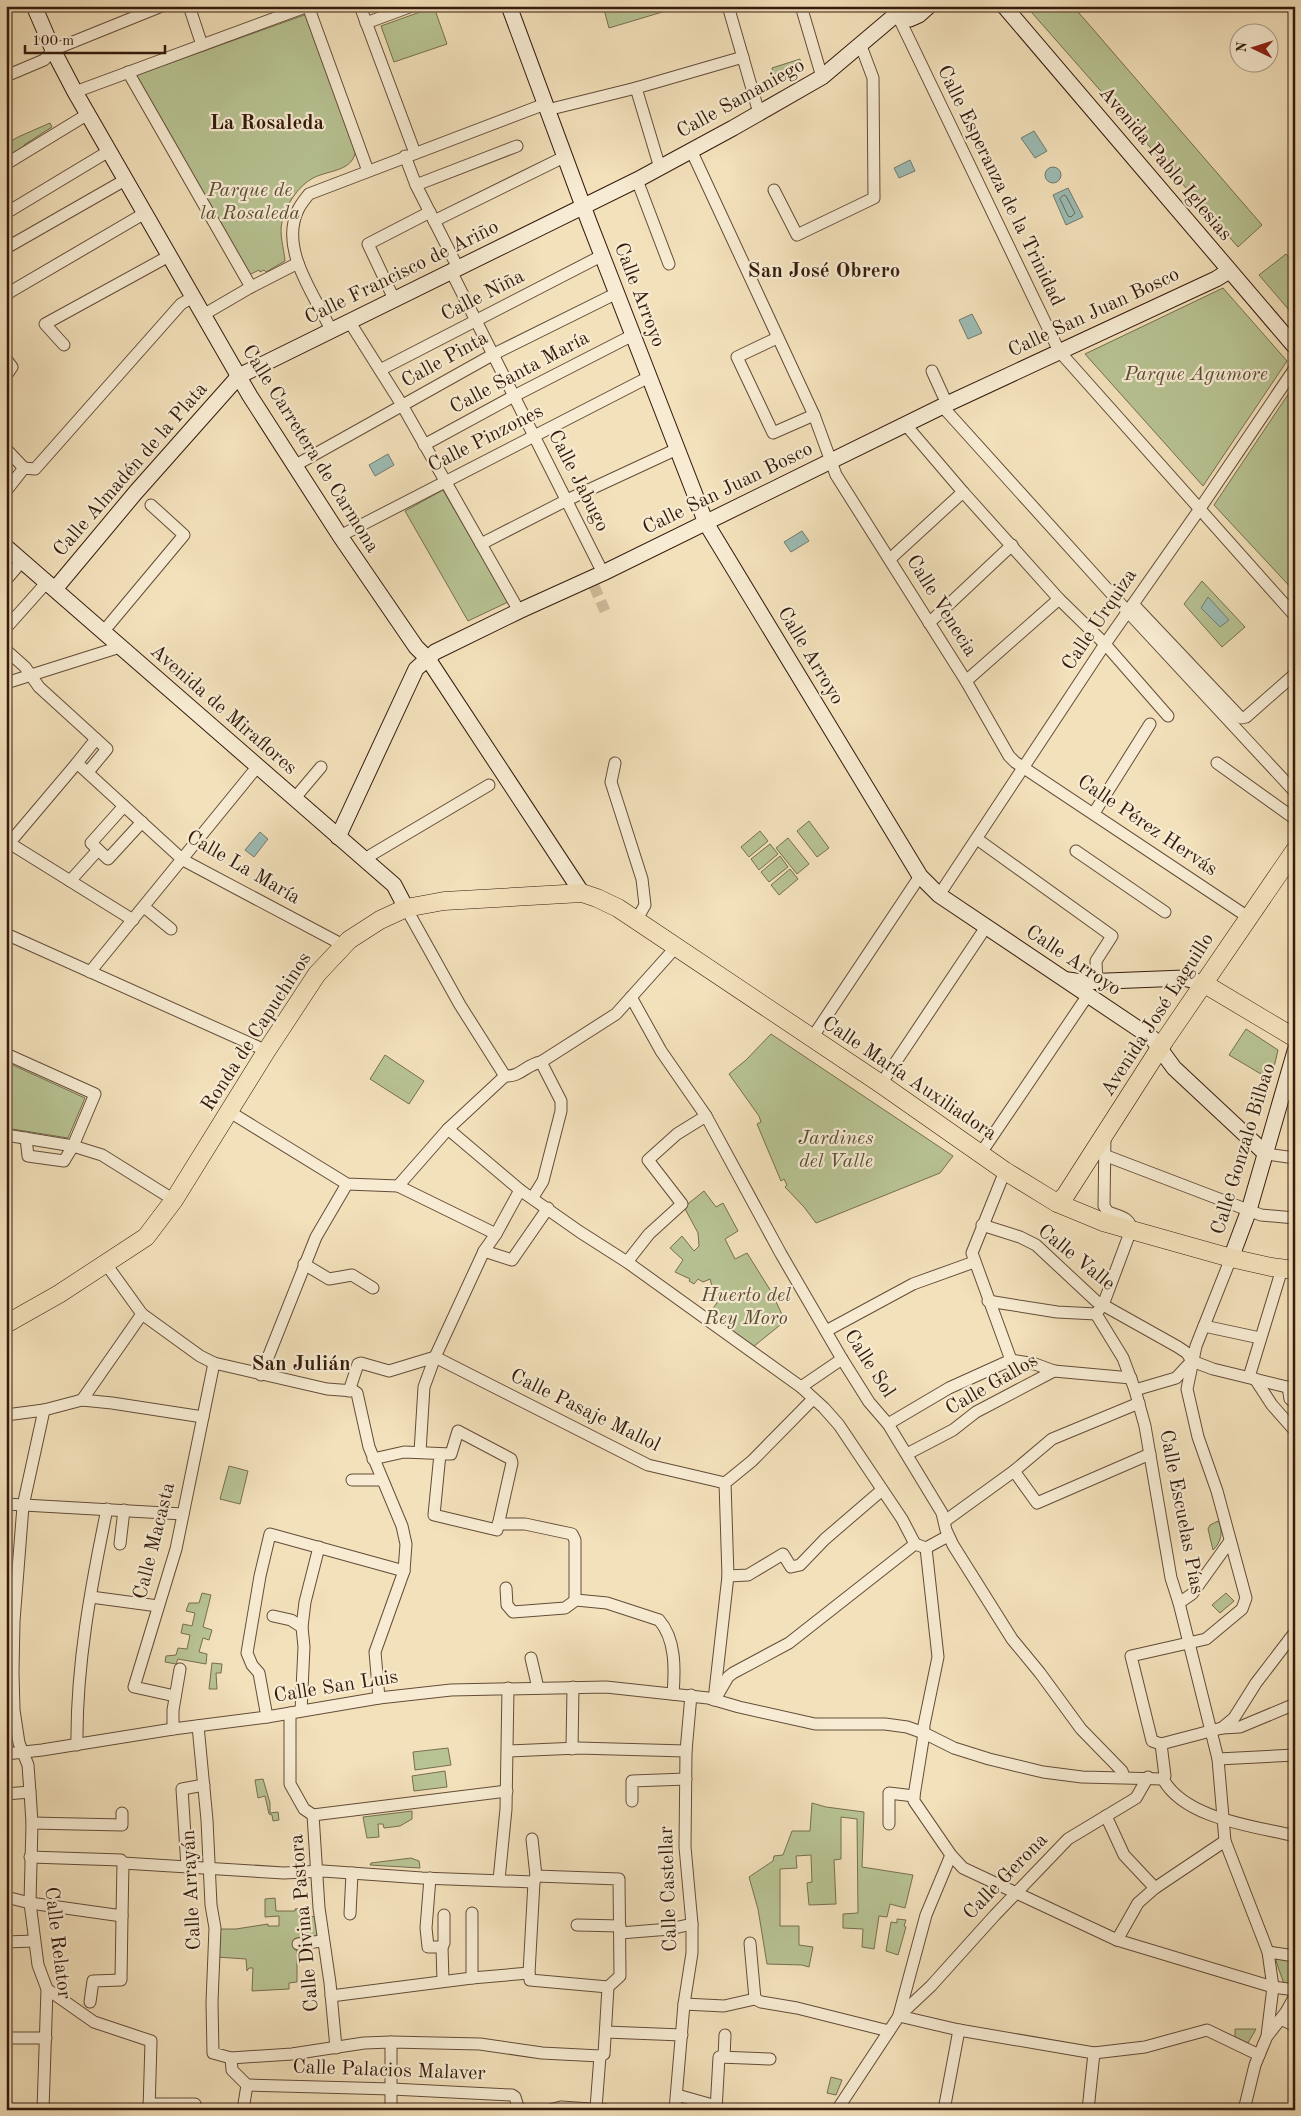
<svg xmlns="http://www.w3.org/2000/svg" width="1301" height="2116" font-family="'Old Standard TT',serif">
<rect width="100%" height="100%" fill="#f3e1bb"/>
<filter id="stains"><feTurbulence type="fractalNoise" baseFrequency=".004" numOctaves="4"/><feColorMatrix values="0 0 0 0 .2 0 0 0 0 .09 0 0 0 0 .02 0 0 0 .5 -.17"/></filter>
<radialGradient id="worn" r=".72"><stop offset=".6" stop-color="#630" stop-opacity="0"/><stop offset="1" stop-color="#630" stop-opacity=".3"/></radialGradient>
<g fill="#b8c393" stroke="#766e50">
<polygon points="603,6 668,6 669,10 609,28"/>
<polygon points="1026,6 1073,6 1262,225 1238,247"/>
<polygon points="434,7 447,44 394,62 381,26"/>
<path d="M307,14L356,147C355,172 331,169 313,178C298,186 285,206 282,222C279,235 284,248 285,261L266,272L264,270L260,272L259,270L249,275L134,76Z"/>
<polygon points="800,59 802,70 775,81 772,68"/>
<polygon points="50,123 52,127 24,145 25,148 6,160 6,144 18,137"/>
<polygon points="1286,254 1295,264 1295,317 1259,275"/>
<polygon points="1223,288 1287,361 1203,486 1085,354"/>
<polygon points="1295,384 1295,592 1214,505"/>
<polygon points="443,490 508,602 468,621 405,511"/>
<polygon points="1202,581 1245,627 1222,647 1184,604"/>
<polygon points="809,821 829,848 817,857 797,831"/>
<polygon points="760,831 768,841 749,857 741,847"/>
<polygon points="788,838 809,864 797,874 776,848"/>
<polygon points="770,844 778,854 759,870 751,859"/>
<polygon points="780,856 788,867 769,882 761,872"/>
<polygon points="790,869 798,879 779,895 771,885"/>
<polygon points="1246,1029 1278,1050 1271,1080 1229,1055"/>
<polygon points="771,1034 953,1156 940,1173 816,1223 804,1207 785,1187 787,1185 784,1179 781,1181 757,1124 761,1122 759,1116 729,1074 746,1060"/>
<polygon points="385,1055 424,1081 409,1104 370,1079"/>
<polygon points="6,1062 85,1098 68,1138 6,1128"/>
<polygon points="704,1191 716,1207 723,1203 738,1231 725,1239 735,1259 747,1253 772,1293 785,1321 753,1347 707,1316 717,1303 710,1279 703,1282 698,1279 694,1284 689,1281 690,1279 675,1272 683,1260 670,1248 682,1236 694,1251 699,1246 698,1233 684,1207"/>
<polygon points="229,1466 248,1471 240,1504 220,1499"/>
<path d="M1218,1521C1224,1530 1221,1543 1213,1550L1208,1529L1210,1525Z"/>
<polygon points="202,1593 211,1595 203,1627 212,1630 209,1640 203,1638 199,1652 207,1654 206,1664 178,1659 176,1664 165,1662 166,1656 176,1655 178,1648 187,1649 190,1635 181,1633 183,1624 192,1626 195,1613 186,1611 189,1603 199,1603"/>
<polygon points="1226,1593 1234,1601 1220,1613 1212,1605"/>
<polygon points="212,1663 222,1664 221,1673 216,1673 217,1689 209,1689"/>
<polygon points="448,1748 451,1765 415,1770 413,1752"/>
<polygon points="445,1771 447,1787 414,1791 412,1776"/>
<polygon points="263,1779 270,1803 270,1813 278,1812 279,1820 273,1821 272,1815 269,1814 265,1796 258,1798 255,1780"/>
<polygon points="812,1803 826,1807 864,1812 862,1867 913,1875 905,1908 890,1904 887,1917 879,1916 874,1949 862,1947 863,1929 843,1928 843,1914 858,1913 857,1819 841,1817 841,1859 834,1860 836,1904 809,1905 807,1883 812,1882 811,1855 796,1856 797,1868 780,1869 780,1926 799,1926 799,1945 813,1947 809,1967 802,1965 767,1964 758,1909 749,1877 773,1861 774,1856 783,1855 792,1831 810,1831"/>
<polygon points="412,1811 412,1819 400,1826 384,1828 383,1824 378,1824 379,1837 367,1838 363,1817"/>
<polygon points="411,1858 419,1861 420,1868 370,1865 371,1863"/>
<polygon points="275,1898 276,1911 295,1911 295,1909 307,1908 306,1911 300,1912 300,1918 303,1919 303,1925 309,1925 309,1917 317,1916 320,1940 297,1943 297,1982 289,1983 289,1989 252,1991 253,1968 249,1968 247,1971 246,1959 217,1957 218,1929 236,1929 268,1924 268,1926 279,1926 279,1916 265,1917 265,1899"/>
<polygon points="897,1919 906,1920 904,1926 906,1927 898,1955 886,1951 891,1922 897,1923"/>
<polygon points="1277,1958 1295,1959 1295,1975 1293,1975 1292,1983 1295,1984 1295,1988 1284,1984 1276,1961"/>
<polygon points="1235,2029 1256,2029 1248,2043 1235,2037"/>
<polygon points="831,2077 842,2080 836,2095 827,2093"/>
</g>
<g fill="#9cbcb4" stroke="#737b71">
<polygon points="1034,131 1047,151 1035,158 1021,138"/>
<polygon points="910,160 915,171 899,178 894,168"/>
<circle cx="1053" cy="175" r="8"/>
<polygon points="1068,188 1083,217 1066,225 1053,195"/>
<polygon points="972,314 982,333 968,339 959,320"/>
<polygon points="388,454 394,465 375,476 369,465"/>
<polygon points="802,531 809,541 791,552 784,542"/>
<polygon points="1208,597 1229,620 1220,627 1201,608"/>
<polygon points="260,832 268,839 254,857 245,850"/>
</g>
<g fill="none" stroke-linecap="round" stroke-linejoin="round">
<polygon stroke="#686b60" stroke-width="1" points="1064,195 1066,196 1075,213 1071,217 1068,216 1060,199"/>
<polyline stroke="#cdb998" stroke-width="11" stroke-dasharray="11 5.5" stroke-linecap="butt" points="594,586 605,611"/>
<g stroke="#644c38" stroke-width="13">
<g id="street">
<polyline points="189,6 202,45"/>
<polyline points="308,6 368,171"/>
<polyline points="360,6 415,153"/>
<polyline points="728,6 759,113"/>
<polyline points="801,6 822,77"/>
<polyline points="897,14 1059,351 1295,616"/>
<polyline points="366,23 412,6"/>
<polyline points="128,72 251,287"/>
<polyline points="6,76 44,60 53,50 162,6"/>
<polyline points="636,88 660,168"/>
<polyline points="75,92 308,6"/>
<polyline points="547,110 636,88 743,57"/>
<polyline points="691,150 814,415 836,475 966,681 1009,756 1015,762 1248,917"/>
<polyline points="405,156 416,185"/>
<polyline points="6,164 88,114"/>
<polyline points="637,180 669,264"/>
<polyline points="774,190 797,235 874,198 873,78 861,46"/>
<polyline points="6,213 109,151"/>
<polyline points="434,221 564,157"/>
<polyline points="6,248 125,180"/>
<polyline points="458,268 416,185 517,146"/>
<polyline points="451,271 603,573"/>
<polyline points="6,296 10,292 145,213"/>
<polyline points="394,299 368,244 430,212"/>
<polyline points="203,315 251,287 298,263"/>
<polyline points="349,321 402,405 519,611"/>
<path d="M331,330C315,295 279,250 298,210C300,205 305,199 309,194L545,104"/>
<polyline points="777,338 737,357 773,433 814,415"/>
<polyline points="64,345 45,324 169,256"/>
<polyline points="6,359 12,367 6,376"/>
<polyline points="380,370 603,255"/>
<polyline points="932,371 947,404"/>
<polyline points="942,406 1128,612 1295,792"/>
<polyline points="905,424 963,492 1059,599 1105,644 1168,716"/>
<polyline points="424,445 514,396 633,335"/>
<polyline points="6,449 24,468"/>
<polyline points="294,466 494,354 617,293"/>
<polyline points="6,491 24,468 35,469 181,304 193,297"/>
<polyline points="340,536 649,377"/>
<polyline points="481,544 567,500 677,449"/>
<polyline points="890,559 963,492"/>
<polyline points="6,580 22,561"/>
<polyline points="1133,604 1241,718 1246,717 1295,674"/>
<polyline points="929,623 1012,545"/>
<polyline points="6,628 47,582"/>
<polyline points="103,632 184,535 151,505"/>
<polyline points="6,650 25,667 39,687 107,749 88,772"/>
<polyline points="966,681 1059,599"/>
<polyline points="6,683 120,647"/>
<polyline points="96,739 77,763 183,860 343,945"/>
<polyline points="615,763 611,782 642,879 645,905 637,919"/>
<polyline points="1217,763 1295,819"/>
<polyline points="294,799 321,767"/>
<polyline points="124,806 91,843 108,859 142,822"/>
<polyline points="1094,813 1150,724"/>
<polyline points="977,839 1112,936 1096,961 1097,982"/>
<polyline points="6,841 133,920"/>
<polyline points="6,847 77,763"/>
<polyline points="1076,851 1165,912"/>
<polyline points="371,855 489,785"/>
<polyline points="70,881 98,850"/>
<polyline points="939,895 1105,644 1199,510 1295,368"/>
<polyline points="144,907 171,929"/>
<polyline points="406,908 460,1005 505,1076"/>
<polyline points="6,934 258,1047"/>
<polyline points="90,972 257,767"/>
<polyline points="631,997 661,1051 706,1116 781,1254 842,1359 869,1402 888,1424 942,1513 946,1530 953,1545 1012,1639 1040,1673 1081,1729 1122,1771 1124,1777"/>
<polyline points="812,1038 920,876"/>
<polyline points="6,1054 95,1094 73,1146 64,1161 28,1156 26,1138"/>
<polyline points="881,1084 986,927"/>
<path d="M230,1112L347,1184L398,1186L448,1129L505,1076C521,1077 525,1065 541,1062"/>
<polyline points="448,1129 520,1190"/>
<polyline points="6,1135 73,1146 102,1155 174,1200"/>
<polyline points="981,1153 1088,995"/>
<polyline points="1266,1154 1295,1158"/>
<polyline points="1104,1155 1261,1215 1295,1218"/>
<polyline points="1005,1171 972,1253 1011,1360"/>
<polyline points="398,1186 496,1234"/>
<polyline points="533,1197 543,1181 561,1111 561,1101 541,1062 616,1014 676,947"/>
<polyline points="548,1208 512,1260 484,1251 496,1234 520,1190 580,1232 627,1262 801,1387 824,1408 839,1425 902,1519 915,1544"/>
<polyline points="982,1225 1020,1237 1036,1245 1096,1301 1178,1347 1187,1353 1192,1361"/>
<polyline points="1231,1258 1196,1346 1187,1389 1198,1437 1217,1491 1246,1598 1242,1609 1206,1639 1131,1656 1152,1741 1161,1744 1222,1728 1240,1727 1295,1704"/>
<polyline points="627,1262 649,1234 682,1204 648,1160 677,1134 706,1116"/>
<polyline points="106,1264 142,1314 200,1356 214,1363 327,1389 354,1391 357,1393 369,1447 402,1526 406,1544 404,1571 375,1652 379,1698"/>
<polyline points="304,1264 329,1279 352,1275 373,1288"/>
<polyline points="988,1301 1057,1312 1096,1314"/>
<path d="M1098,1311L1103,1305L1131,1230C1131,1217 1118,1216 1108,1212L1104,1206L1105,1135"/>
<polyline points="1096,1314 1123,1358 1135,1390 1145,1426 1171,1578 1179,1603 1218,1759 1225,1841 1268,1952 1273,1987 1267,2036 1255,2065 1244,2110"/>
<polyline points="1204,1326 1260,1338"/>
<polyline points="826,1331 913,1284 974,1262"/>
<polyline points="1192,1361 1213,1369 1295,1389"/>
<polyline points="261,1375 316,1237 347,1184"/>
<polyline points="1249,1377 1282,1269"/>
<polyline points="1255,1379 1272,1405 1295,1431"/>
<polyline points="801,1387 842,1359"/>
<polyline points="1288,1387 1290,1399 1295,1403"/>
<polyline points="1135,1390 1176,1378 1190,1363"/>
<polyline points="349,1391 358,1364 361,1363 389,1371 435,1357 648,1465 725,1483"/>
<polyline points="82,1400 142,1314"/>
<polyline points="6,1415 44,1410 82,1400 112,1403 203,1417"/>
<polyline points="888,1424 949,1388 1011,1360 1035,1364 1054,1371"/>
<polyline points="420,1452 424,1387 435,1357 484,1251"/>
<polyline points="907,1454 953,1430 976,1412 1054,1371 1131,1378"/>
<polyline points="373,1459 404,1452 451,1454 458,1431 511,1459 512,1463 497,1530 434,1515 440,1454"/>
<polyline points="1014,1471 1037,1503 1150,1454"/>
<polyline points="352,1480 382,1480"/>
<polyline points="6,1504 183,1514"/>
<polyline points="945,1521 1014,1471 1052,1439 1139,1403"/>
<path d="M498,1524H525L572,1534L575,1540V1598L576,1600L607,1603L659,1620C676,1639 675,1670 673,1694"/>
<polyline points="120,1544 124,1510"/>
<polyline points="915,1544 926,1548 938,1657 924,1725 923,1740 914,1796 914,1801 951,1855 963,1868 1117,1940 1273,1987 1295,1990"/>
<polyline points="926,1548 948,1536"/>
<polyline points="728,1576 748,1575 783,1554 791,1567 800,1565 825,1539 882,1490"/>
<polyline points="506,1588 507,1605 513,1612 565,1608 576,1600"/>
<polyline points="91,1597 158,1606"/>
<polyline points="1179,1603 1192,1594 1230,1541"/>
<polyline points="273,1616 291,1620 302,1627"/>
<polyline points="531,1658 538,1688"/>
<polyline points="175,1696 134,1687 176,1549 214,1363"/>
<polyline points="717,1696 728,1677 733,1673 789,1643 915,1544"/>
<polyline points="714,1700 728,1576 725,1483 752,1461 813,1399"/>
<polyline points="301,1711 304,1647 302,1627 305,1602 319,1547"/>
<polyline points="290,1713 290,1784 304,1809 313,1815"/>
<polyline points="267,1717 259,1673 252,1665 247,1653 260,1576 270,1534 404,1571"/>
<polyline points="198,1726 207,1820 211,1905 215,1928 212,2002 213,2053 231,2058 292,2054 364,2043 391,2042 480,2044 542,2053 600,2056"/>
<polyline points="1222,1728 1234,1718 1256,1683 1295,1632"/>
<polyline points="173,1729 173,1710 180,1669"/>
<polyline points="1161,1744 1165,1776 1163,1779"/>
<path d="M77,1745C76,1666 91,1586 107,1509"/>
<polyline points="572,1749 573,1687"/>
<polyline points="509,1751 578,1748 686,1751"/>
<polyline points="6,1754 42,1750 173,1729 267,1717 379,1698 451,1690 606,1687 708,1698 739,1707 815,1724 885,1724 907,1727 924,1733 954,1748 989,1759 1043,1772 1082,1777 1163,1779"/>
<polyline points="1218,1759 1295,1755"/>
<path d="M1163,1779C1185,1819 1254,1826 1295,1836"/>
<polyline points="6,1794 30,1792"/>
<polyline points="632,1801 632,1781 686,1779"/>
<polyline points="313,1815 319,1908 330,1983 336,2048"/>
<polyline points="313,1815 507,1791"/>
<polyline points="1106,1816 1124,1855 1155,1888"/>
<polyline points="32,1823 122,1825 122,1813"/>
<polyline points="889,1824 889,1793 914,1796"/>
<polyline points="30,1857 121,1860 123,1863 284,1873 323,1871 422,1878 534,1882"/>
<polyline points="187,1867 182,1789 204,1785"/>
<polyline points="536,1876 619,1879 620,1976 608,1987 604,2054 600,2056"/>
<polyline points="430,1878 426,1928 428,1947 442,1947 443,1981"/>
<polyline points="499,1880 506,1809 508,1688"/>
<polyline points="6,1897 30,1903 122,1916 123,1863"/>
<polyline points="350,1914 352,1873"/>
<polyline points="577,1925 620,1926"/>
<polyline points="620,1933 670,1929 692,1924"/>
<polyline points="1117,1940 1138,1903 1155,1888 1225,1841"/>
<polyline points="6,1942 34,1941"/>
<polyline points="750,1943 755,1999"/>
<polyline points="298,1944 322,1941"/>
<polyline points="442,1947 444,1943 444,1915"/>
<polyline points="1268,1952 1295,1956"/>
<polyline points="529,1973 534,1882 536,1876 532,1839"/>
<polyline points="472,1978 472,1913"/>
<polyline points="47,1989 94,2022 151,2041 149,2110"/>
<polyline points="331,1996 472,1978 529,1973 530,1980 608,1987"/>
<polyline points="90,2002 93,1981 121,1980 122,1916"/>
<polyline points="684,2004 724,2006 755,1999 761,2002 797,2008 889,2031"/>
<polyline points="899,2015 926,1915 951,1855"/>
<polyline points="899,2016 959,2030 1094,2053 1145,2047 1207,2030 1259,2055"/>
<polyline points="1281,2019 1295,2026"/>
<polyline points="606,2032 682,2035"/>
<polyline points="1268,2035 1286,2012 1295,1996"/>
<polyline points="6,2038 46,2038"/>
<polyline points="391,2042 391,2110"/>
<polyline points="724,2057 725,2035"/>
<polyline points="231,2058 232,2070 247,2085 243,2110"/>
<polyline points="247,2085 392,2089 512,2095 515,2097 519,2110"/>
<polyline points="677,2095 716,2106"/>
<polyline points="149,2104 195,2104"/>
<polyline points="596,2108 600,2056"/>
<polyline points="43,2110 47,1989 38,1965 30,1903 32,1823 30,1792 28,1765 19,1743 14,1710 13,1673 14,1621 23,1506 44,1410"/>
<polyline points="550,2110 561,2107 606,2110"/>
<polyline points="675,2110 684,2004 692,1953 692,1924 685,1847 686,1751 691,1695"/>
<polyline points="716,2110 719,2057 770,2059"/>
<polyline points="837,2110 899,2016 931,1986 995,1915 1068,1839 1136,1798 1148,1777"/>
<polyline points="944,2110 959,2030"/>
<polyline points="1088,2110 1094,2053"/>
</g>
</g>
<g stroke="#351a0d" stroke-width="17">
<g id="secondary">
<polyline points="34,6 53,50 75,92 250,396 340,536 416,647 428,659 582,893"/>
<polyline points="509,6 589,222 706,523 920,876 939,895 1152,1038 1174,1068 1266,1154"/>
<polyline points="1004,6 1295,347"/>
<polyline points="897,14 910,19 919,15 929,6"/>
<polyline points="6,547 394,885 406,908"/>
<polyline points="55,589 136,492 239,376 637,180 733,128 822,77 906,6"/>
<polyline points="338,837 416,669 435,652 519,611 603,573 947,404 1216,279 1229,271"/>
<polyline points="1068,980 1082,982 1184,978 1203,983"/>
<polyline points="1231,1258 1249,1210 1295,1051"/>
</g>
</g>
<g stroke="#351a0d" stroke-width="19">
<g id="primary">
<polyline points="1203,983 1295,1038"/>
<polyline points="1057,1203 1065,1196 1165,1040 1295,850"/>
<polyline points="6,1324 59,1294 146,1237 174,1200 267,1050 317,974 349,940 380,920 406,908 444,901 582,893 597,898 618,908 881,1084 1005,1171 1057,1203 1103,1222 1231,1258 1271,1267 1295,1270"/>
</g>
</g>
<use href="#street" stroke="#f7ecd3" stroke-width="11"/>
<use href="#secondary" stroke="#f7ecd3" stroke-width="15"/>
<use href="#primary" stroke="#f3e1bb" stroke-width="18"/>
</g>
<g text-anchor="middle" dominant-baseline="central" stroke-width="4.5" stroke-linejoin="round" paint-order="stroke">
<g font-size="20" fill="#351a0d" stroke="#f7ecd3">
<text transform="translate(741 99) rotate(-29)">Calle Samaniego</text>
<text transform="translate(1165 164) rotate(50)">Avenida Pablo Iglesias</text>
<text transform="translate(1000 186) rotate(64)">Calle Esperanza de la Trinidad</text>
<text transform="translate(402 273) rotate(-26)">Calle Francisco de Ariño</text>
<text transform="translate(639 295) rotate(69)">Calle Arroyo</text>
<text transform="translate(483 296) rotate(-27)">Calle Niña</text>
<text transform="translate(1094 313) rotate(-25)">Calle San Juan Bosco</text>
<text transform="translate(445 360) rotate(-29)">Calle Pinta</text>
<text transform="translate(520 373) rotate(-28)">Calle Santa María</text>
<text transform="translate(486 439) rotate(-27)">Calle Pinzones</text>
<text transform="translate(310 449) rotate(58)">Calle Carretera de Carmona</text>
<text transform="translate(131 470) rotate(-49)">Calle Almadén de la Plata</text>
<text transform="translate(578 481) rotate(63)">Calle Jabugo</text>
<text transform="translate(728 489) rotate(-26)">Calle San Juan Bosco</text>
<text transform="translate(941 606) rotate(58)">Calle Venecia</text>
<text transform="translate(1100 620) rotate(-56)">Calle Urquiza</text>
<text transform="translate(810 656) rotate(59)">Calle Arroyo</text>
<text transform="translate(223 710) rotate(41)">Avenida de Miraflores</text>
<text transform="translate(1147 826) rotate(34)">Calle Pérez Hervás</text>
<text transform="translate(243 868) rotate(30)">Calle La María</text>
<text transform="translate(1073 961) rotate(34)">Calle Arroyo</text>
<text transform="translate(1158 1015) rotate(-57)">Avenida José Laguillo</text>
<text transform="translate(257 1032) rotate(-57)">Ronda de Capuchinos</text>
<text transform="translate(909 1079) rotate(34)">Calle María Auxiliadora</text>
<text transform="translate(1244 1149) rotate(-73)">Calle Gonzalo Bilbao</text>
<text transform="translate(1076 1258) rotate(39)">Calle Valle</text>
<text transform="translate(869 1364) rotate(57)">Calle Sol</text>
<text transform="translate(992 1385) rotate(-30)">Calle Gallos</text>
<text transform="translate(585 1411) rotate(26)">Calle Pasaje Mallol</text>
<text transform="translate(1181 1512) rotate(79)">Calle Escuelas Pías</text>
<text transform="translate(155 1541) rotate(-76)">Calle Macasta</text>
<text transform="translate(336 1687) rotate(-9)">Calle San Luis</text>
<text transform="translate(1006 1877) rotate(-46)">Calle Gerona</text>
<text transform="translate(669 1889) rotate(-92)">Calle Castellar</text>
<text transform="translate(192 1890) rotate(-93)">Calle Arrayán</text>
<text transform="translate(305 1923) rotate(-95)">Calle Divina Pastora</text>
<text transform="translate(57 1943) rotate(83)">Calle Relator</text>
<text transform="translate(389 2071) rotate(2)">Calle Palacios Malaver</text>
</g>
<g font-size="20" font-style="italic" fill="#5c4d35" stroke="#f7ecd3">
<text x="250" y="191">Parque de<tspan x="250" dy="23">la Rosaleda</tspan></text>
<text x="1196" y="375">Parque Agumore</text>
<text x="836" y="1139">Jardines<tspan x="836" dy="23">del Valle</tspan></text>
<text x="746" y="1296">Huerto del<tspan x="746" dy="23">Rey Moro</tspan></text>
</g>
<g font-size="21" font-weight="bold" fill="#351a0d" stroke="#f7ecd3">
<text x="267" y="123">La Rosaleda</text>
<text x="824" y="271">San José Obrero</text>
<text x="301" y="1364">San Julián</text>
</g>
</g>
<rect width="1301" height="2116" fill="none" stroke="#f3e1bb" stroke-width="25"/>
<rect x="8" y="8" width="1286" height="2101" fill="none" stroke="#351a0d" stroke-width="2.5"/>
<rect x="12" y="12" width="1276" height="2091" fill="none" stroke="#351a0d"/>
<g transform="translate(1254 48) rotate(274)"><circle r="24" fill="#f7ecd3" stroke="#a99884"/>
<path d="M0-4L9 19L0 12L-9 19Z" fill="#8f2418"/>
<text y="-8" font-size="14" font-weight="bold" text-anchor="middle" fill="#351a0d">N</text>
</g>
<path d="M25 45v8h140v-8" fill="none" stroke="#351a0d" stroke-width="2.5"/>
<text x="32" y="45" font-size="15" fill="#351a0d" stroke="#f7ecd3" stroke-width="4" paint-order="stroke">100 m</text>
<rect width="100%" height="100%" filter="url(#stains)"/>
<rect width="100%" height="100%" fill="url(#worn)"/>
</svg>
